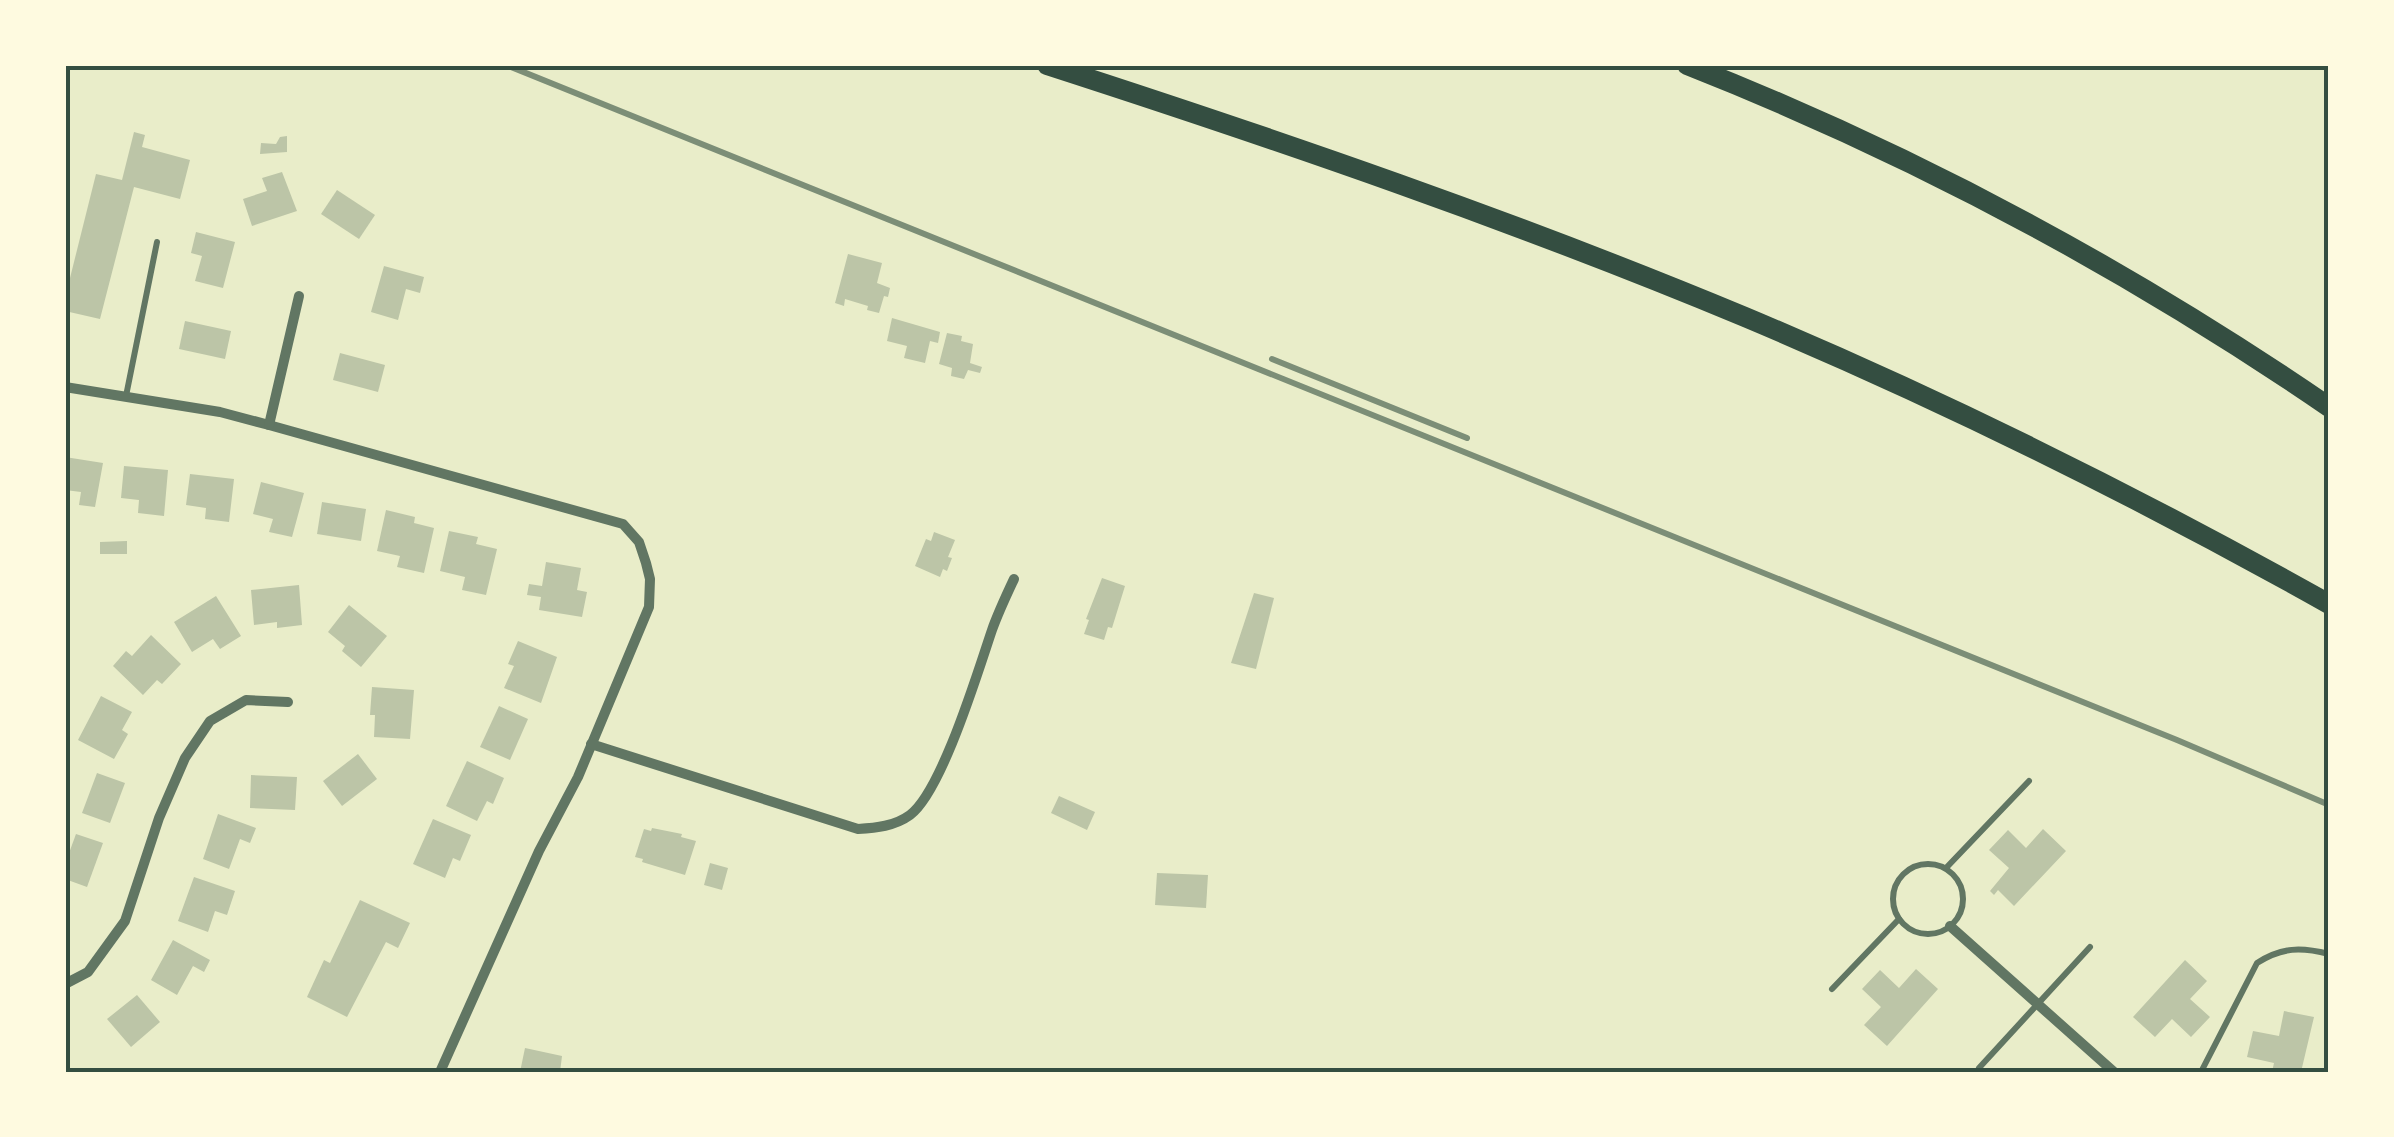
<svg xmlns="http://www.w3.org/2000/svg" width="2394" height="1137" font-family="'Space Grotesk',sans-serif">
<rect width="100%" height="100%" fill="#e9edc9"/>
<g fill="#bcc5a7">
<polygon points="134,132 145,135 142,147 190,160 180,199 134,187 100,319 65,311 65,298 96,174 122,180"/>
<polygon points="287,136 287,152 260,154 261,143 276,144 280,137"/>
<polygon points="282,172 297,211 252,226 243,199 267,191 262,178"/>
<polygon points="337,190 375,215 359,239 321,214"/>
<polygon points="196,232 235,242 223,288 195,281 202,256 191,253"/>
<polygon points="848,254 882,263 877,283 890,288 888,297 884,296 879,313 867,310 868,306 845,299 844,306 835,303"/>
<polygon points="384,266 424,277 420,293 406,289 398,320 371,312"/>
<polygon points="892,318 940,332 938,343 930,341 925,363 904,358 907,346 887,341"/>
<polygon points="185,321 231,331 225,359 179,349"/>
<polygon points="947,333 962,336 961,341 973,344 970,363 982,367 980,373 968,370 964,379 951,376 952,368 939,364"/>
<polygon points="340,353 385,365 378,392 333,380"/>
<polygon points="65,457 103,463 95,507 79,505 81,492 65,490"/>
<polygon points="124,466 168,470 164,516 138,513 139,500 121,498"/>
<polygon points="190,474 234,479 229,522 205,519 206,508 186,505"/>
<polygon points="261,482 304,493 292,537 269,532 273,519 253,514"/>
<polygon points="322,502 366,509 361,541 317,534"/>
<polygon points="386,510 415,517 414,523 434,528 424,573 397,567 400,556 377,551"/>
<polygon points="449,531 478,537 476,544 497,549 486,595 462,590 465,577 440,571"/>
<polygon points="934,532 955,540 948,557 952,558 947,571 943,569 940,577 915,566 926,539 931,541"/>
<polygon points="127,541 127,554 100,554 100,542"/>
<polygon points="546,562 581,568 577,590 587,592 582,617 539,610 541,597 527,595 529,584 542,586"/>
<polygon points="1102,578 1125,586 1112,628 1108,627 1104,640 1084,634 1089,620 1086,619"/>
<polygon points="299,585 302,625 277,628 277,622 254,625 251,590"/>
<polygon points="1254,593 1274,598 1256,669 1231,663"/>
<polygon points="216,596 241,636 220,649 213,639 192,652 174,622"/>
<polygon points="349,605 387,636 361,667 342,651 345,646 328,632"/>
<polygon points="151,635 181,664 162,684 157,680 143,695 113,666 126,651 132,656"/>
<polygon points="518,641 557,657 541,703 504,688 514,666 508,664"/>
<polygon points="372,687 414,690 410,739 374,737 375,715 370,715"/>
<polygon points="101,696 132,712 122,730 128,734 114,759 78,740"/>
<polygon points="499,706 528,719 510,760 480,747"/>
<polygon points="358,754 377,779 342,806 323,781"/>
<polygon points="467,761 504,778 493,804 487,801 477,821 446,806"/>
<polygon points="97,773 125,783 110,823 82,813"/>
<polygon points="251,775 297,777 295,810 250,808"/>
<polygon points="1059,796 1095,812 1087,830 1051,813"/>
<polygon points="218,814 256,828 250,843 240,839 229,869 203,859"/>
<polygon points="433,819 471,835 460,861 453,858 445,878 413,864"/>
<polygon points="652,828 682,834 681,837 696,841 685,875 642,862 643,859 635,857 644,829 651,831"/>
<polygon points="2043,829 2066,851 2014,906 1998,890 1994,895 1990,891 2009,868 1989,850 2008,830 2026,848"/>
<polygon points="76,834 103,843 87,887 65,879 65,864"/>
<polygon points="710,863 728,868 722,890 704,885"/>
<polygon points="1157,873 1208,875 1206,908 1155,905"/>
<polygon points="194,877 235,891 227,915 215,911 208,932 178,921"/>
<polygon points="360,900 410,923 398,948 386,942 347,1017 307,997 324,960 330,963"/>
<polygon points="173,940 210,960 204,972 193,966 177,995 151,980"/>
<polygon points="2185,960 2207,981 2190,999 2210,1017 2191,1037 2172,1019 2155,1037 2133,1017"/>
<polygon points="1916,969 1938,989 1887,1046 1864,1025 1881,1007 1862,989 1880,970 1899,988"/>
<polygon points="137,995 160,1022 131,1047 107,1019"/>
<polygon points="2284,1011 2314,1017 2301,1072 2272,1072 2274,1063 2247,1057 2253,1031 2279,1036"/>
<polygon points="525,1048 562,1056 560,1072 520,1072"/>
</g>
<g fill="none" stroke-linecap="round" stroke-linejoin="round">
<g stroke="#617663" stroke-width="6">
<polyline points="126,396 157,242"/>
<circle cx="1928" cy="899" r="35"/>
<polyline points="1946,868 2029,781"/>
<polyline points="1832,989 1899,919"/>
<polyline points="1979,1068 2090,947"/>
<path d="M2201,1072L2257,963C2282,947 2301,947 2329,954"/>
</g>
<g stroke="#617663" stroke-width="10">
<polyline points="65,387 220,412 269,425 623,524 639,542 646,563 650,579 649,607 578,777 539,851 440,1072"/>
<polyline points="269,425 299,296"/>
<path d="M591,744L858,829C876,828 895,826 910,815C942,791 978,671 992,630C998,613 1006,596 1014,579"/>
<polyline points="1950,926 2114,1072"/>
<polyline points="65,984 88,972 125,921 159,818 185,758 210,721 246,700 288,702"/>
</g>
<g stroke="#344e41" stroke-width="20">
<path d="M1047,65C1282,141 1517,222 1745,317C1945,401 2140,498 2329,604"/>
<path d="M1687,65C1913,154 2129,270 2329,407"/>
</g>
<g stroke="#7c8e77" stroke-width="6">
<polyline points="506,65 2177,740 2327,804"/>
<polyline points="1272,359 1467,438"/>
</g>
</g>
<rect width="2394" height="1137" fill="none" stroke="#fefae0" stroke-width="135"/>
<rect x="68" y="68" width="2258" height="1002" fill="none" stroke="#344e41" stroke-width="4"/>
</svg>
